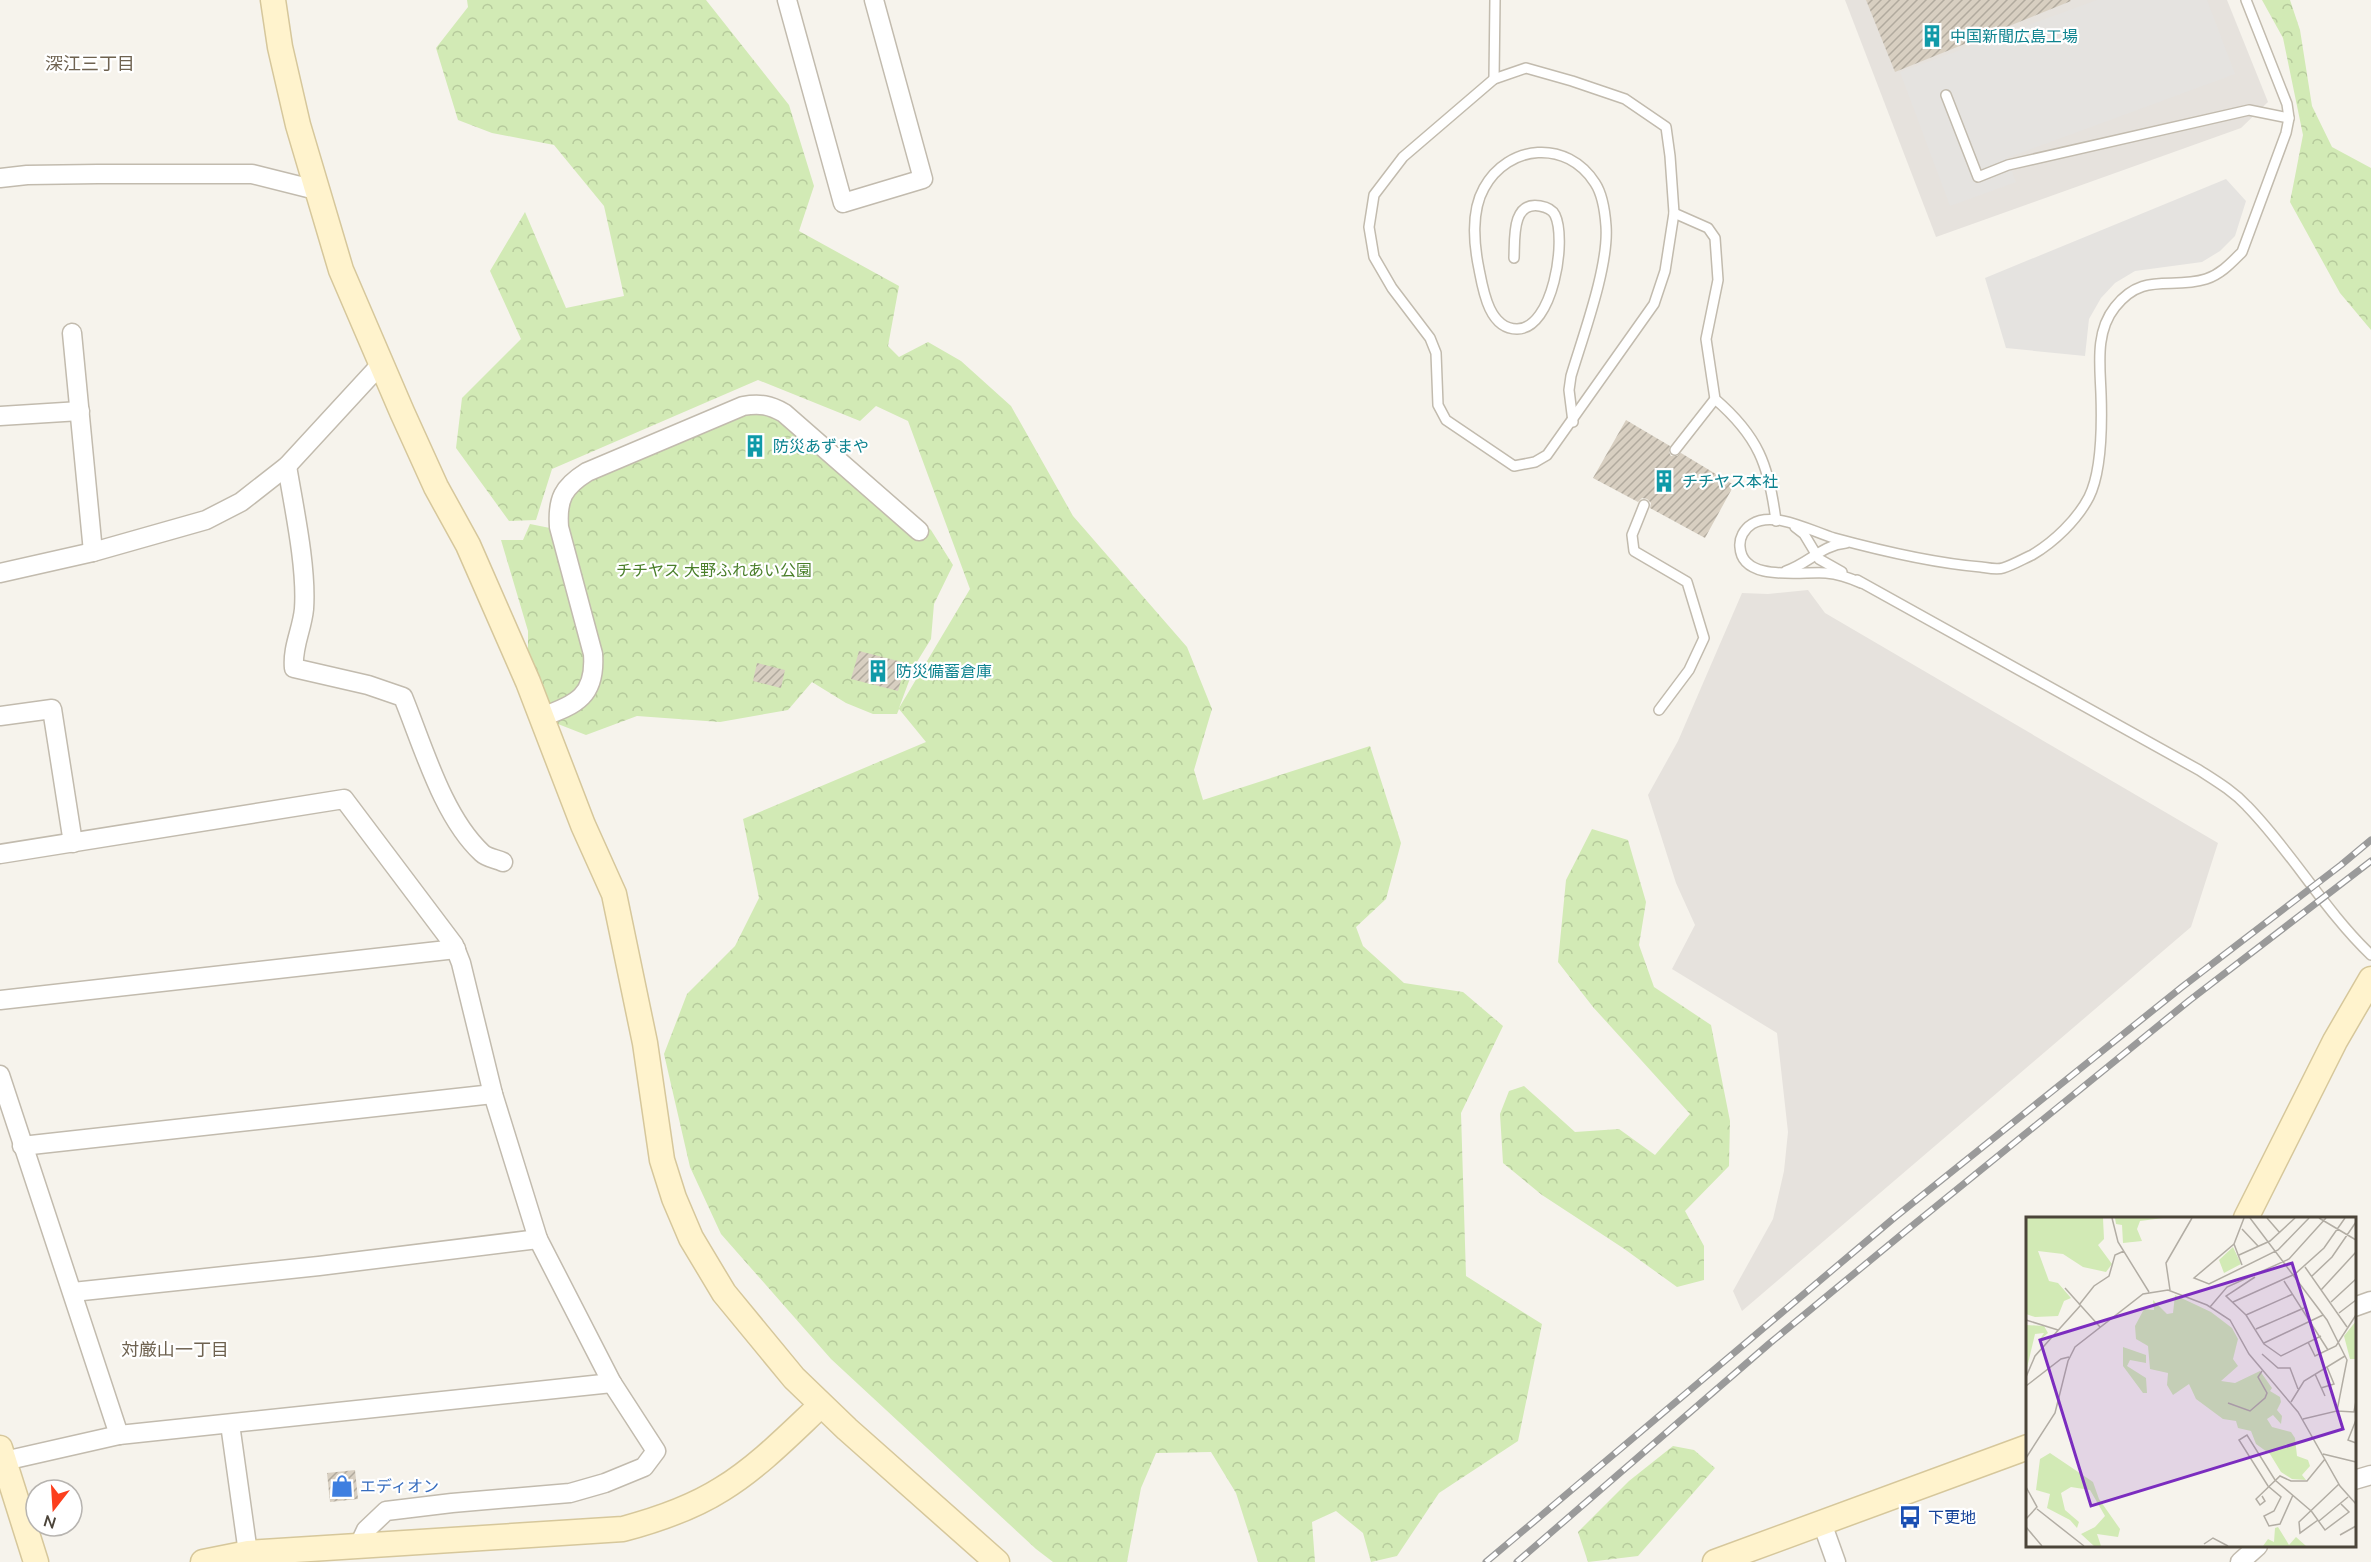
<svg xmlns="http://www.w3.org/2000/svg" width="2371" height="1562" font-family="Mulish,'Noto Sans JP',sans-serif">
<defs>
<pattern id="forest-crowns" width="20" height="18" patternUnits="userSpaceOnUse" patternTransform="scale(1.5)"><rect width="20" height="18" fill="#d2eab5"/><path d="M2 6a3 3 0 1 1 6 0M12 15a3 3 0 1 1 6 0" fill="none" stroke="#b6ca9c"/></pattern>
<pattern id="building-hatch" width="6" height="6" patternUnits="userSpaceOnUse" patternTransform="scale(1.5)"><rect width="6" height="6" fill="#d8cfc1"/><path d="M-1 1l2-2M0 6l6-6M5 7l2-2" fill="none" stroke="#b1aa9e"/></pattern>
</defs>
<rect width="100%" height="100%" fill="#f6f3ec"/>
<g fill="#e6e2dd">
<polygon points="1845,0 2227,0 2268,102 2241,128 1936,237"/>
<polygon points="1808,590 1825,613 2218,843 2191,927 1742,1311 1733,1291 1773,1219 1784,1171 1788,1132 1777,1033 1672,969 1695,925 1676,883 1648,795 1678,741 1742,593 1768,594"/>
</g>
<g fill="url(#forest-crowns)">
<path d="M467,0H706L789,105L814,186L799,231L899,286L888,346L899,357L928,342L961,361L1011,406L1073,516L1187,647L1212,709L1194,770L1203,800L1370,746L1401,843L1386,899L1356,927L1363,946L1404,983L1463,992L1503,1026L1461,1113L1466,1276L1542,1324L1518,1441L1439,1493L1397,1556L1371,1562L1363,1533L1336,1511L1312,1522L1315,1562H1258L1236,1493L1211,1452L1156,1453L1141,1488L1127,1562H1053L1036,1549L831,1359L721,1234L690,1167L664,1054L687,994L735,946L759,898L743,819L926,742L899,709L897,714H873L846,703L812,682L788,710L720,722L637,716L586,735L558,724L528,650V631L501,540H523L530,524L550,528C548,496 556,481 583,464L740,397C760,394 772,396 790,406L925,524L931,530L953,565L934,604L931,639L915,665L899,708L970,589L908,421L876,406L860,421L758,380L552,469L536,520L509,521L456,448L462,398L521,339L490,271L525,212L566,308L624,296L604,206L554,145L492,133L458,120L436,48L468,7Z"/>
<polygon points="2262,0 2290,0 2300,30 2312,106 2332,147 2371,168 2371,330 2340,293 2290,202 2303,135 2283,38"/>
<polygon points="1592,829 1628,840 1646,902 1639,945 1654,987 1711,1025 1730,1121 1729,1166 1685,1211 1704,1246 1704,1280 1677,1287 1623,1248 1542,1195 1503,1163 1500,1114 1509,1091 1524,1086 1575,1132 1619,1129 1655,1155 1690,1114 1593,1007 1558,962 1566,880"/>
<polygon points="1673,1446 1694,1450 1715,1468 1638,1556 1588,1562 1578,1532 1629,1481"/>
</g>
<g fill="#e5e3e0">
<polygon points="2097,0 2207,0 2235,74 2007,158 2016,182 1950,206 1900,72"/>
<polygon points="2226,179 2246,201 2235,236 2220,251 2202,262 2135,271 2115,283 2101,298 2089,319 2085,356 2006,348 1985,278"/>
</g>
<g fill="url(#building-hatch)">
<polygon points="1866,0 2070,0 2071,1 1895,72"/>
<polygon points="1626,420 1670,446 1669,452 1671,456 1677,456 1681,453 1734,485 1705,538 1650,508 1651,503 1647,499 1642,498 1638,502 1593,478"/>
<polygon points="859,651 906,663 898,691 851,679"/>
<polygon points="757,663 785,670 781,688 753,681"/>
<polygon points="355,1470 358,1499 330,1502 327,1473"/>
</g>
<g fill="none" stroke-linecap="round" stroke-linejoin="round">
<g stroke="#c2bbae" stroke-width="12">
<g id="lane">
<polygon points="1526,68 1572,81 1625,99 1666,127 1670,156 1674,213 1665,271 1654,304 1547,455 1535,462 1514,466 1446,420 1438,405 1436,353 1430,338 1392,288 1374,257 1369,227 1374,195 1403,157 1494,79"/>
<polyline points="1494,79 1495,0"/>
<polyline points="1946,95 1978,177 2008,165 2249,110 2289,118"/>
<path d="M1674,213L1708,228L1715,238L1718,280L1706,339L1715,399C1758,436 1769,465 1776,521"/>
<path d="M1514,258C1515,240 1511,201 1540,206C1546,207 1552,209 1555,215C1567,240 1553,329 1517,329C1489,329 1483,290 1479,269C1474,245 1471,211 1484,188C1508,144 1567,139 1595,183C1603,195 1605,212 1606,226C1609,266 1583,336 1571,376L1569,390L1573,422"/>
<polyline points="1675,450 1715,399"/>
<polyline points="1644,505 1632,535 1634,551 1687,582 1704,638 1689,670 1659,710"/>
<polyline points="1795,527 1804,534 1819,559 1842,572"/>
<path d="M1786,571C1808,564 1822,545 1846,543"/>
<path d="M1857,580L2199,770C2216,781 2233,791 2247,806C2292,852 2324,910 2371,955"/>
<path d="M1861,583C1850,578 1839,574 1826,573C1803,571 1742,583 1740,547C1739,538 1744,529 1752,524C1774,510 1813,532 1834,538C1882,551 1932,563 1981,567C1988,568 1997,570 2003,568C2013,565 2023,559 2032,555C2054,542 2077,520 2089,497C2102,471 2102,423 2101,394C2100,365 2095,332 2115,307C2143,271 2171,290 2206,279C2221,274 2231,263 2242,252L2286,133L2289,118L2287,104L2246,0"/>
</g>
</g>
<g stroke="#c2bbae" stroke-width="21">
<g id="street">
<polyline points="787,0 843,203 923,179 874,0"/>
<polyline points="0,178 27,175 98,174 252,174 316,190"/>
<polyline points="72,333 93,552"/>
<polyline points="0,416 80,411"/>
<path d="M287,466C294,508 307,568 304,609C302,630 292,647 294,668L368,685L403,697C423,746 443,817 482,853C487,858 497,859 503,862"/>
<polyline points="0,573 93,552 206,520 241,502 287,466 381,364"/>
<polyline points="0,716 52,709 73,843"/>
<path d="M541,717C577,705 596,695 593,654L559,527C557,499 563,487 587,472L743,406C760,403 770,405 784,413L919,531"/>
<polyline points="0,854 344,799 454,945 461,963 493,1094 538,1239 612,1383 656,1451 644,1467 605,1483 570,1493 452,1503 386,1511 366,1530 359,1545"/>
<polyline points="0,1000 456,949"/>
<polyline points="0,1075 119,1435"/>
<polyline points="22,1146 493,1094"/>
<polyline points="73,1292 319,1266 538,1239"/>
<polyline points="2354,1307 2371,1301"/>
<polyline points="230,1424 248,1553"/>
<polyline points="0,1462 119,1435 612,1383"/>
<polyline points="2354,1480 2371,1475"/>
<polyline points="1822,1523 1836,1562"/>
<polyline points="2240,1562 2258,1546"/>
</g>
</g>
<g stroke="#d6c79b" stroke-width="27">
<g id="secondary">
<polyline points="273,0 280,47 298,125 341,270 402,412 436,487 468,545 528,682 583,825 614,894 645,1043 662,1160 674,1198 691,1238 724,1293 794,1378 847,1429 997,1562"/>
<polyline points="2246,1218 2335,1041 2371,979"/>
<polyline points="0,1448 36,1562"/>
<path d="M203,1562L248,1553L623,1529C657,1520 692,1508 722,1489C758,1467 790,1434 821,1405"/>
<polyline points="1715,1562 2028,1447"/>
</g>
</g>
<use href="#lane" stroke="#fff" stroke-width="9"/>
<use href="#street" stroke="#fff" stroke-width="18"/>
<use href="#secondary" stroke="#fff3cd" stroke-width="24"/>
<g stroke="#9a9a9a" stroke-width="7">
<g id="rail">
<polyline points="1486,1562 1894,1218 2182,987 2341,865 2371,840"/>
<polyline points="1517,1562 1770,1343 1907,1230 2190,1000 2371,861"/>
</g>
</g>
<use href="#rail" stroke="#fff" stroke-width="4.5" stroke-dasharray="14" stroke-linecap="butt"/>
</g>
<defs>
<g id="building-bare" transform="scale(1.8)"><path d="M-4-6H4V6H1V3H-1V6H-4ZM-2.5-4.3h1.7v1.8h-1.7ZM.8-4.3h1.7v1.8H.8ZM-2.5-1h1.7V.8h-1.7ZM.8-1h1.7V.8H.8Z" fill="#0f9aa8" stroke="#fff" stroke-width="2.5" paint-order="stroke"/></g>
<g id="shop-bare" transform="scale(1.8)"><path d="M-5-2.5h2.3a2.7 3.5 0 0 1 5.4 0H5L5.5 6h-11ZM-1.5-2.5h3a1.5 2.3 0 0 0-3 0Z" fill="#3f7fe0" stroke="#fff" stroke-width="2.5" paint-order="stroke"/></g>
<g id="bus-bare" transform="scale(1.8)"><path d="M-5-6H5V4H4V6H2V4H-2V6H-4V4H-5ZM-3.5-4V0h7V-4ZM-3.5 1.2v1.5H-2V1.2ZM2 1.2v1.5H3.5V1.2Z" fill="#1a4fb4" stroke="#fff" stroke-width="2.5" paint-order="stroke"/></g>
</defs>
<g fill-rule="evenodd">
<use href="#building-bare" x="1932" y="36"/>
<use href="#building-bare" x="755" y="446"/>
<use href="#building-bare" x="1664" y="481"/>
<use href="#building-bare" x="878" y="671"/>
<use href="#shop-bare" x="342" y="1486"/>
<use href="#bus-bare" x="1910" y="1517"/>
</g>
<g text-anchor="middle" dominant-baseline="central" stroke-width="4.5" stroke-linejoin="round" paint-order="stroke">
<g font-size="16" fill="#0d838f" stroke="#fff" text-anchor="start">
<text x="1950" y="36">中国新聞広島工場</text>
<text x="773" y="446">防災あずまや</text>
<text x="1682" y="481">チチヤス本社</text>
<text x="896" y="671">防災備蓄倉庫</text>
</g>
<g font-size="16" fill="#4a7f2a" stroke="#fff">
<text x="714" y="570">チチヤス 大野ふれあい公園</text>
</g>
<g font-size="16" fill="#366cbe" stroke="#fff" text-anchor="start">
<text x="360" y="1486">エディオン</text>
</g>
<g font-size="16" fill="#164399" stroke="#fff" text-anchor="start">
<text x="1928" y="1517">下更地</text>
</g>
<g font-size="18" fill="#6e6250" stroke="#fff">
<text x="90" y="63">深江三丁目</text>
<text x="175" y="1349">対厳山一丁目</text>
</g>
</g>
<g transform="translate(2026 1217)">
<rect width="330" height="330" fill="#f6f3ec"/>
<path d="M0,1H77L78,22L72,28L86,47L80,55L57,50L37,37L12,34L23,64L32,66L45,81L38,84L32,99L9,100L0,97ZM89,1H137L114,4L111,12L116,24L97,26L96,8L90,7ZM207,30L215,47L198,56L193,43ZM149,78L185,95L206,111L212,122L207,142L212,149L195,164L209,166L234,154L246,171L244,174L254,180L255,185L251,193L256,199L255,207L247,198L241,202L246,210L265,215L269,221L271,239L282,243L284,249L276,258L280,263L266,262L255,255L244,237L230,227L225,214L212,211L210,204L197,202L170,182L163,167L147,178L141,168L142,156L124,152L122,129L110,122L109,109L118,92L128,93L127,83L141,97L147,96ZM330,104V142H324L318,119ZM0,108L18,109L22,116L12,125L18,116L9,117L0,155ZM97,130L120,138V146L104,143L101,149L120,161L121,176H117L97,149ZM24,236L67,265L73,282L94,312L92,320L71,317L75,329H68L55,317L69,310L79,299L64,273L45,270L35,276L39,293L53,305L51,311L44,303L21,291L24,277L10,273L14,242ZM252,310L263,328L270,320L280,329H237L242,322L248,325L249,311Z" fill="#d2eab5"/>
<path fill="none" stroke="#b2ada4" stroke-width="1.5" d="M86,1L92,25L123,75M218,1L208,27L168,61L183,67L252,33L283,1M224,1L301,103L321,143L311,194L277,202M241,1L254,16M293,1L330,23M216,12L232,29M208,27L216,48M213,38L244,24L269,1M279,50L321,110M286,59L306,40L330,5M229,60L200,79L220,98L238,127L255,139L295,119M258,64L302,133M39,71L74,110M144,73L140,46L166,1M295,73L330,35M207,85L269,57L298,31L319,1M305,85L330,62M53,88L68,69L83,59L89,38L98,34M184,90L201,70L263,42L300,1M313,96L330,83M220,98L267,77M0,103L32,113M230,112L278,91M282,125L289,139L310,129L330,98M238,126L297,98M236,137L252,151H264L272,172M289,157L299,179M0,160L9,139L54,89M0,169L35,142L43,140M295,171L308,167L301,150M265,185L278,164L319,139M202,186L224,194L239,181L241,176L232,160L236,154M311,194L328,195L330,184M330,203L322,223L330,226M297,237L330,245M0,241L29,196L42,144L49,130L117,77L142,73L181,88L204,103L223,137L272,195L314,269L330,287M0,270L11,290L0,302M267,278L254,307L243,309L238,299L248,294L255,280L242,269L213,223L221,218L249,263L284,293L286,295L299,313L323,295L315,287M236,279L239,284L234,288L230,282L254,259L265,264H281L299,242M11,292L58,329M292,303L274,316L273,305L313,267M293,304L322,280M0,310L16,329M314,318L330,309M178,327L187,321L202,329"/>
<path fill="#7b2cbf" fill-opacity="0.15" stroke="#7b2cbf" stroke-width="3" d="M266,46L317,212L65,289L14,123Z"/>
<rect width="330" height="330" fill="none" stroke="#4b4439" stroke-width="3"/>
</g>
<g transform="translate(54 1508) rotate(197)"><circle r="28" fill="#ffffff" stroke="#b7b4b0" stroke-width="1.5"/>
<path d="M0-4.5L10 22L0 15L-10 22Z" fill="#fc3f1d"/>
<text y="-9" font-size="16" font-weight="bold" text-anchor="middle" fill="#4b4439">N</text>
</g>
</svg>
